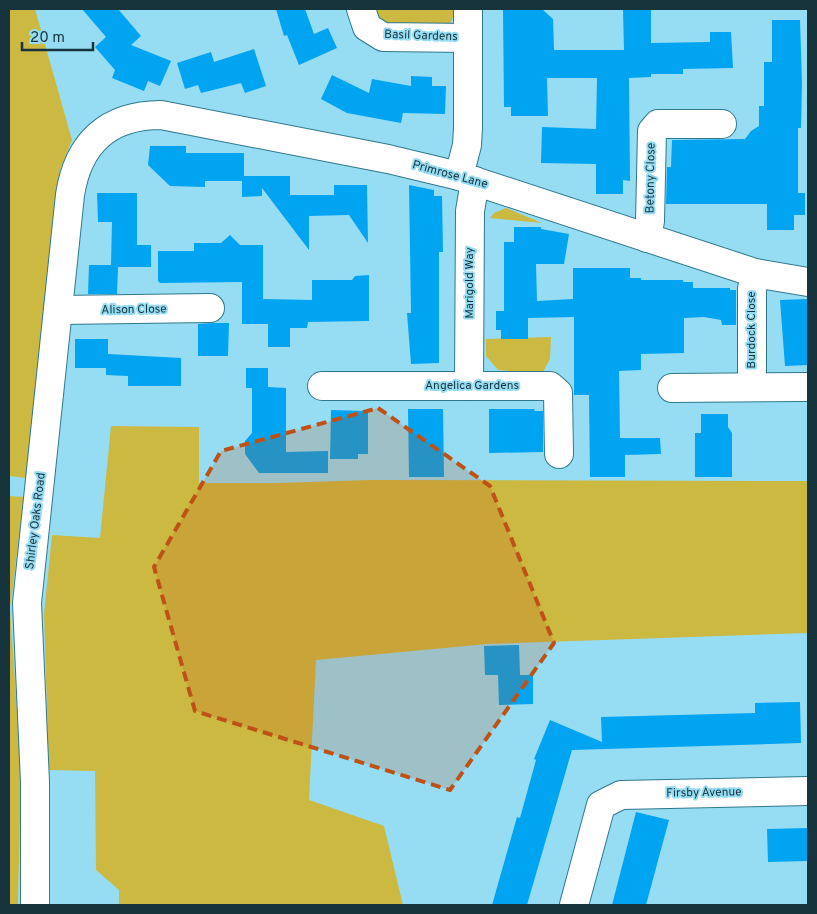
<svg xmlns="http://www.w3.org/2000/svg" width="817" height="914" font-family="Overpass,sans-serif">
<rect width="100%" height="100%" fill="#96ddf4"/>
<g fill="#ccb942">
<polygon points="9,9 35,9 72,140 60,170 56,196 26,478 9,476"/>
<polygon points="371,9 456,9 450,24 386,29"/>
<polygon points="506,208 511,210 542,223 490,218 494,213"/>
<polygon points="551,337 550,359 542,374 498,370 486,356 486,339"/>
<polygon points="111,426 199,427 199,483 279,483 370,480 808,481 808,633 487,644 316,660 309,800 384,826 403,905 119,905 119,890 96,870 95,771 49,770 44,614 52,535 100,538"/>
<polygon points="9,496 24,497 10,609 21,770 18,905 9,905"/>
</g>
<g fill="#00a4f0">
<polygon points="82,9 118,9 141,36 131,45 171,61 160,86 148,81 144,91 112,78 115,70 95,47 106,37"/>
<polygon points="276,9 305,9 314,34 328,28 337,48 299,65 287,35 284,36"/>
<polygon points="503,9 542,9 553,19 554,50 624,50 623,9 651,9 651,43 710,42 710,32 731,32 733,68 683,69 683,74 651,74 651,77 629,78 630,181 623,180 623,194 596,194 596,164 541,163 542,127 596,129 597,78 547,78 548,116 511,116 511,107 504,107"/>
<polygon points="772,20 800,20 802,84 801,128 798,128 798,193 805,193 805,215 794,215 794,230 767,230 767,204 666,204 667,167 671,167 672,140 745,139 751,131 759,126 759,106 764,106 764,62 772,62"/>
<polygon points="254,49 266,86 245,93 241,83 201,93 198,85 185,89 177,63 211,52 214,62"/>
<polygon points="332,75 369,93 372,79 411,86 411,76 432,77 432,86 446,86 445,114 403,113 401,123 347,113 321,99"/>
<polygon points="150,146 186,146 186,153 244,153 244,176 290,176 290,195 334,195 334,185 367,185 368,243 349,215 309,216 309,250 262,188 262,196 242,197 242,181 205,181 205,187 170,186 148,165"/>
<polygon points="409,185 434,190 434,196 442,196 443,252 439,252 439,363 411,364 407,313 411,313"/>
<polygon points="97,193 137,193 137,245 151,245 151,267 118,267 117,294 88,294 89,265 111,265 112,222 98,222"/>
<polygon points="514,227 541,227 541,229 569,234 564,264 536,264 537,301 573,299 573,268 630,268 630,278 641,278 641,280 683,280 683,282 693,282 693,288 730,288 730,290 736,290 736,325 722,325 721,320 704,317 684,318 684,353 641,354 641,370 619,371 620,438 660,438 661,454 625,455 625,477 590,477 589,395 574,395 574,317 528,318 528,339 501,339 501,330 496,330 496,311 504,311 504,242 514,242"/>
<polygon points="230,235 240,245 263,245 263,299 312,300 312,280 352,280 355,276 369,275 369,321 308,322 307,328 290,328 290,347 268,347 268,324 242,324 242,282 160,283 158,281 158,251 194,251 194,243 221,243"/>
<polygon points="808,299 808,365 785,366 780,300"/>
<polygon points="213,323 229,323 228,356 198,356 198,324"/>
<polygon points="75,339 108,339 108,354 181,358 181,386 128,386 128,376 106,375 106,368 75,368"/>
<polygon points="246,368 268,368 268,387 286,388 286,452 328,451 328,473 259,473 245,454 245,441 252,433 252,388 246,388"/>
<polygon points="408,409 443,409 444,477 409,477"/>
<polygon points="489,409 535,409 534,411 543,411 543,452 489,453"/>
<polygon points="331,410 366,411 368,413 368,454 358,454 358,459 330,459"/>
<polygon points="701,414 728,414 728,427 732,433 732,477 695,477 695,433 701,433"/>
<polygon points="519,645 520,675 533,675 533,704 499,705 498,675 485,675 484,646"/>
<polygon points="800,702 801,743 572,750 527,905 492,905 517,817 520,818 536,760 534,759 550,720 602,742 601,717 755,713 755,703"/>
<polygon points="636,812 669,820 646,905 612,905"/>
<polygon points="808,828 808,861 768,862 767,829"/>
</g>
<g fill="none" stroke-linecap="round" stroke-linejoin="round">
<g stroke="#30788c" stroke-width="30">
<g id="street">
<polyline points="361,9 367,27 383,37 468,38"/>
<polyline points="459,176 467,145 468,128 468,9"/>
<polyline points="647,238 650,221 652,131 658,124 722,124"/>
<polyline points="58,310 210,308"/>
<polyline points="322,386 550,386 558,393 559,454"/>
<polyline points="469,386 470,211 475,181"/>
<polyline points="752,387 752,289 755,273"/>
<polyline points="672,388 808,387"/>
<path d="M35,905V782L27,603L70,195C78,143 108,115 161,115L388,159L459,176L755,273L808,282"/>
<polyline points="574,905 601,805 621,795 808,791"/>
</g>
</g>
<use href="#street" stroke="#fff" stroke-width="28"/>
</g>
<path fill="#be5216" fill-opacity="0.2" stroke="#be5216" stroke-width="4" stroke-dasharray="10 6" stroke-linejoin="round" d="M378,408L490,486L554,643L450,790L195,711L154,567L221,451Z"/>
<g text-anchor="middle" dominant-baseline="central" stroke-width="4" stroke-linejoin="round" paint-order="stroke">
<g font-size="12" fill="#17343d" stroke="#96ddf4">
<text transform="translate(421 36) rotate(2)">Basil Gardens</text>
<text transform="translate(450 175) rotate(15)">Primrose Lane</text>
<text transform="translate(651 178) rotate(-89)">Betony Close</text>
<text transform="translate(470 283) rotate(-90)">Marigold Way</text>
<text transform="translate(134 310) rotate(-1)">Alison Close</text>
<text transform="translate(752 330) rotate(-90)">Burdock Close</text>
<text x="472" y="386">Angelica Gardens</text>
<text transform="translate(36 521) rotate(-83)">Shirley Oaks Road</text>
<text transform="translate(704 793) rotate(-1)">Firsby Avenue</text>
</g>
</g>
<rect width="817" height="914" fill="none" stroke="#17343d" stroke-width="20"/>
<path d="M22 42v8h71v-8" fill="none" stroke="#17343d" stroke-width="2.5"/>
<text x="30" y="42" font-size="15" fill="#17343d" stroke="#96ddf4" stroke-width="4" paint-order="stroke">20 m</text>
</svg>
